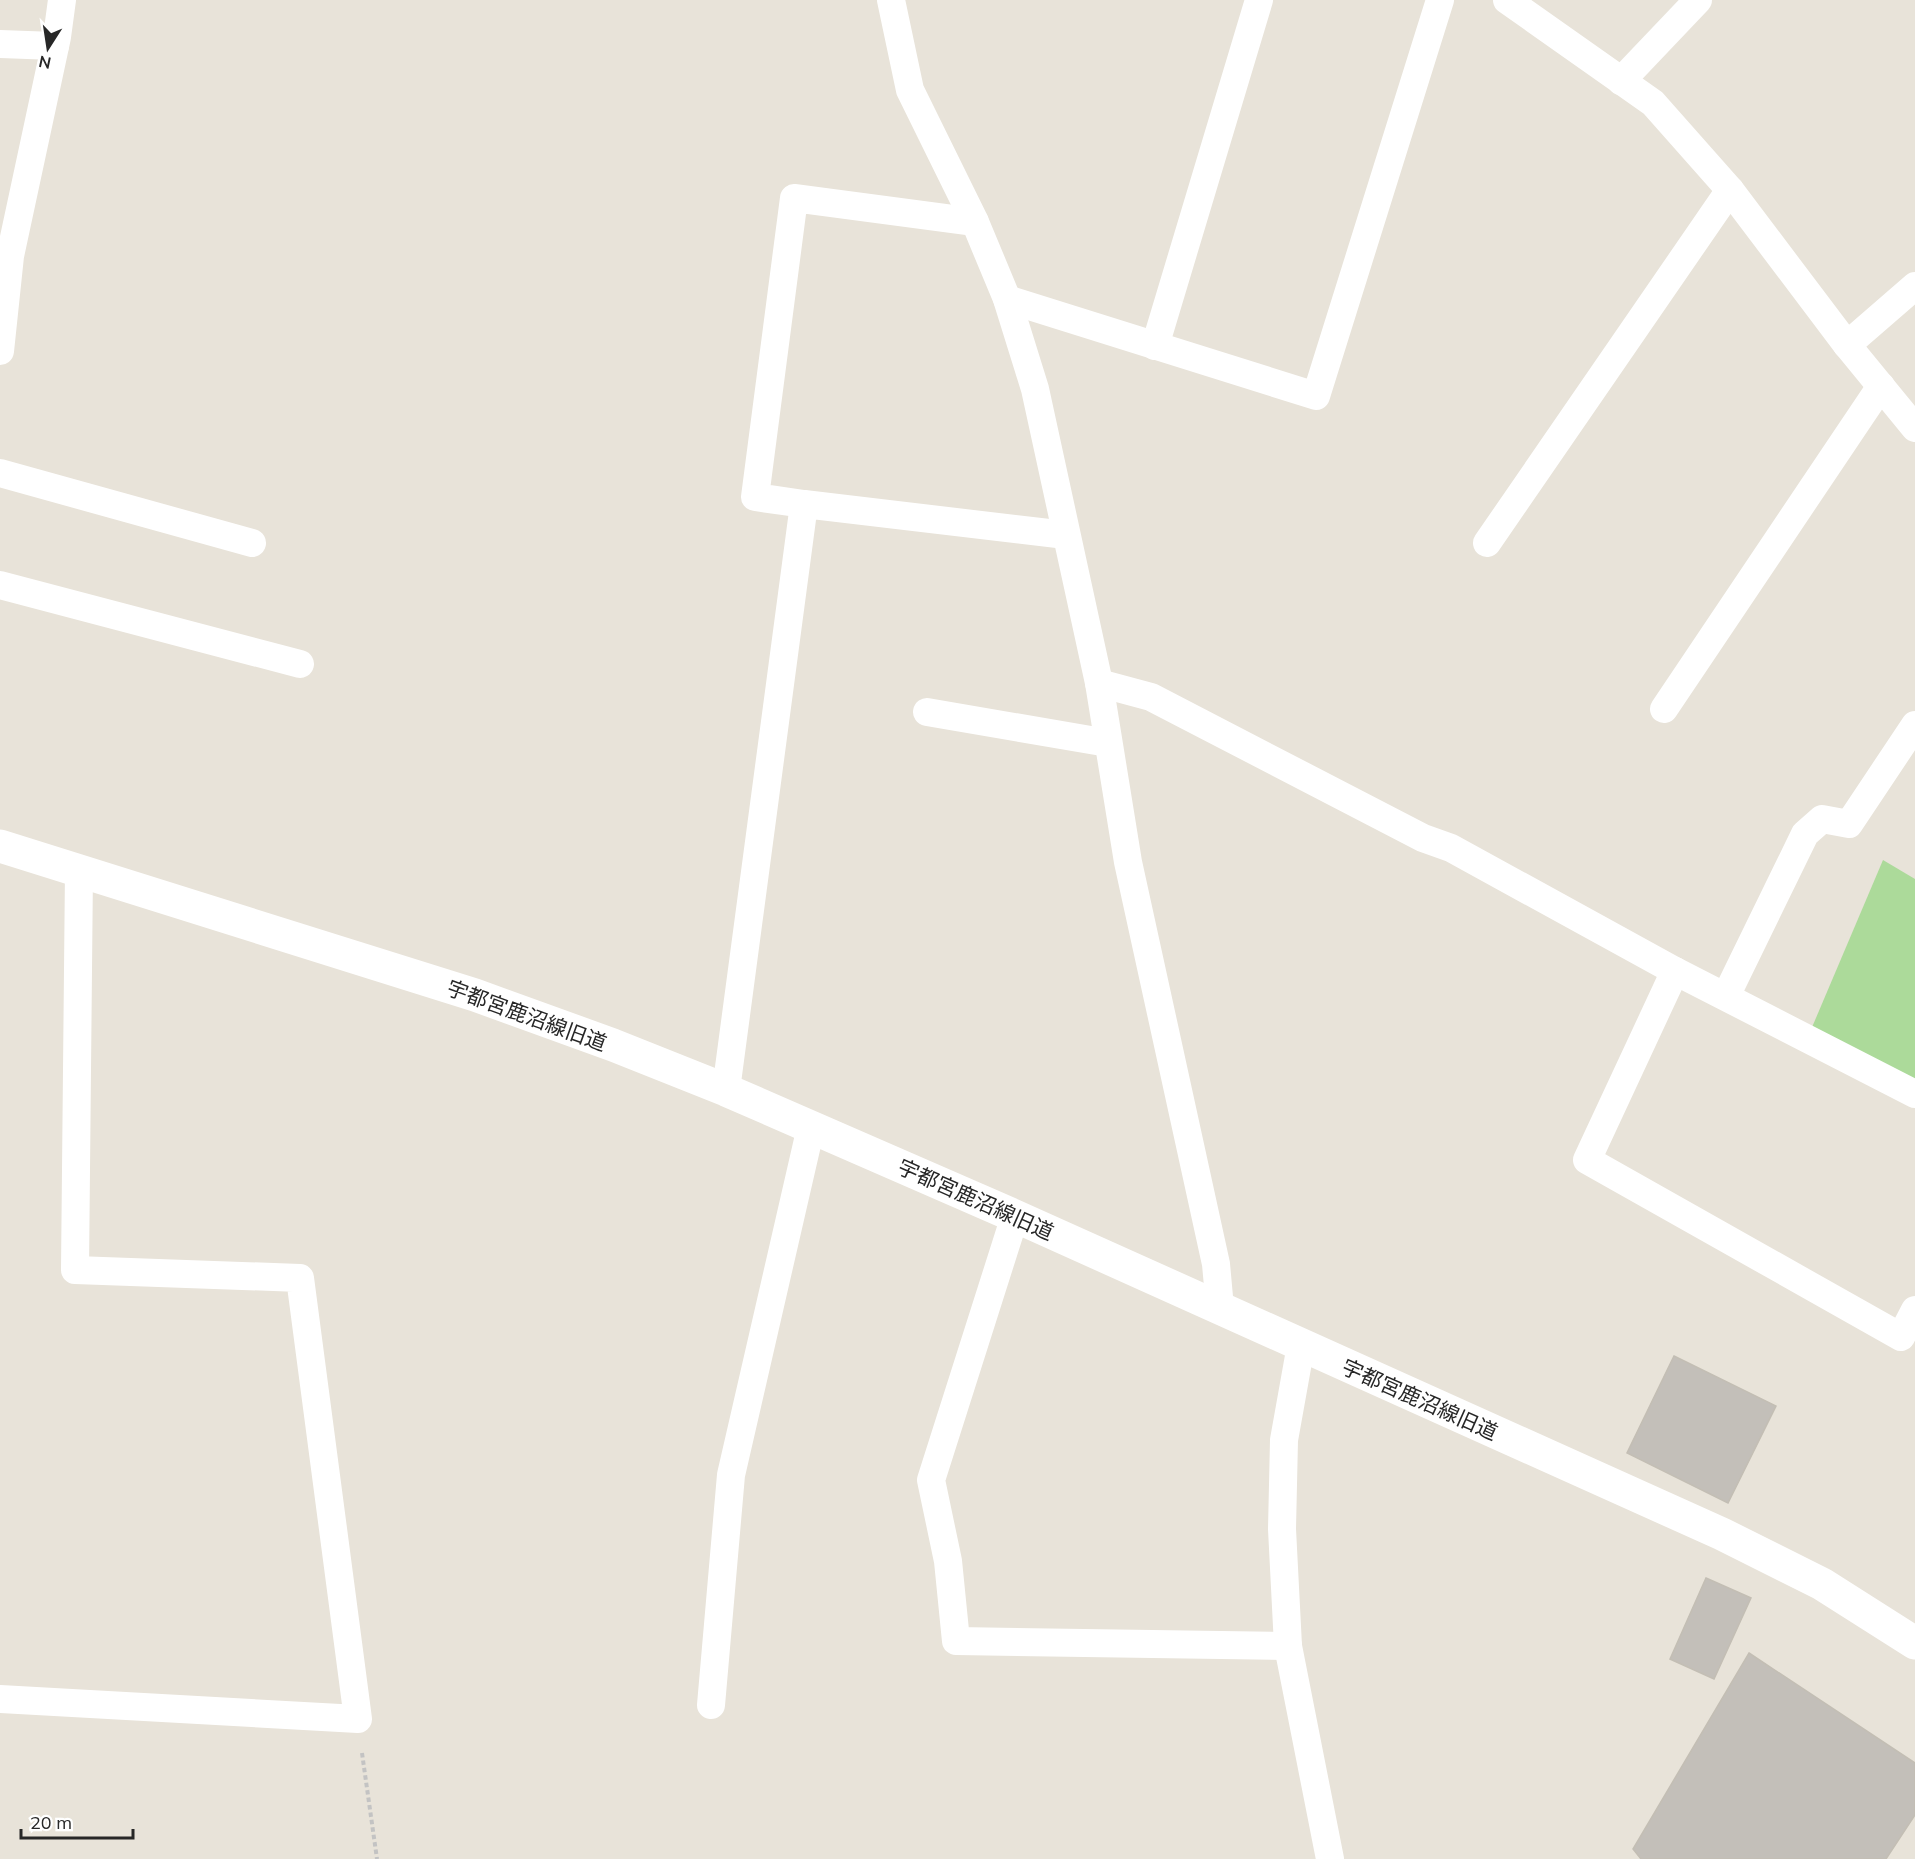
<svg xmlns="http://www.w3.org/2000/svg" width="1915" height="1859" font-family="Mulish,'Noto Sans JP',sans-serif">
<rect width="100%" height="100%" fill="#e8e3d9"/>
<polygon fill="#acda9a" points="1883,860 1915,879 1915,1083 1810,1032"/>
<g fill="#c3bfb9" stroke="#c3beb4" stroke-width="1.5">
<polygon points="1674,1356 1776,1406 1728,1503 1627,1453"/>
<polygon points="1706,1578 1751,1598 1714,1679 1670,1659"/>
<polygon points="1749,1653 1915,1763 1915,1815 1886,1859 1641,1859 1633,1849"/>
</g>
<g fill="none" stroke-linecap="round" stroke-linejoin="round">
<polyline stroke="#c3c3c3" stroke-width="4" stroke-dasharray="4.5 3" stroke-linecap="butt" points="362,1753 377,1859"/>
<g stroke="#fff" stroke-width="28">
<polyline points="891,0 910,90 975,222 1007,299 1035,389 1099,683 1128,862 1216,1264 1220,1308"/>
<polyline points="1507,0 1653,103 1730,190 1847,345 1915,428"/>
<polyline points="0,44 55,46"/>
<polyline points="1621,81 1698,0"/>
<polyline points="1007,299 1316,396 1440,0"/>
<polyline points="1847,345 1915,286"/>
<polyline points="1155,346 1259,0"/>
<polyline points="0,351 10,256 57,37 62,0"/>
<polyline points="0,473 252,543"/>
<polyline points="804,504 755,497 794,198 975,222"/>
<polyline points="1487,543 1730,190"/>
<polyline points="0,585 300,664"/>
<polyline points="1099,683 1151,697 1423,838 1451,848 1675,971 1915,1094"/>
<polyline points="1664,709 1881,386"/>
<polyline points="927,712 1108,743"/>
<polyline points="1675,971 1587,1160 1901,1337 1915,1310"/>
<polyline points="1726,996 1805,834 1822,819 1849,824 1915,725"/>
<polyline points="726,1090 804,504 1066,535"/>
<polyline points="1015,1216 931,1480 948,1561 956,1641 1288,1646"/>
<polyline points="1301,1345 1284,1440 1282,1529 1288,1646 1330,1859"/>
<polyline points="0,1699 358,1719 300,1278 75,1270 79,870"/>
<polyline points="711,1705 731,1475 811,1127"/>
</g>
<polyline stroke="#fff" stroke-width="33" points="0,846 475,995 613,1045 726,1090 1015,1216 1722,1534 1822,1584 1915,1643"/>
</g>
<g text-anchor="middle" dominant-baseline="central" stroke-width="4.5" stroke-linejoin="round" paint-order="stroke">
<g font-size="21" fill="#272727" stroke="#fff">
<text transform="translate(527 1015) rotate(20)">宇都宮鹿沼線旧道</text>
<text transform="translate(976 1199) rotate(24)">宇都宮鹿沼線旧道</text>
<text transform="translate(1420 1399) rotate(24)">宇都宮鹿沼線旧道</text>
</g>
</g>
<g transform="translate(48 48) rotate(192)" stroke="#ffffff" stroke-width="4.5" paint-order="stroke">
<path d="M0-4.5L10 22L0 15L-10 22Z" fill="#272727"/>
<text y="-9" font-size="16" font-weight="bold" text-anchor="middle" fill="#272727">N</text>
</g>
<path d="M21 1829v9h112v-9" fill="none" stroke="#272727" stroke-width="3"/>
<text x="30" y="1829" font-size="18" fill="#272727" stroke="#ffffff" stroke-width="4.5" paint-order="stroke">20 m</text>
</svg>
